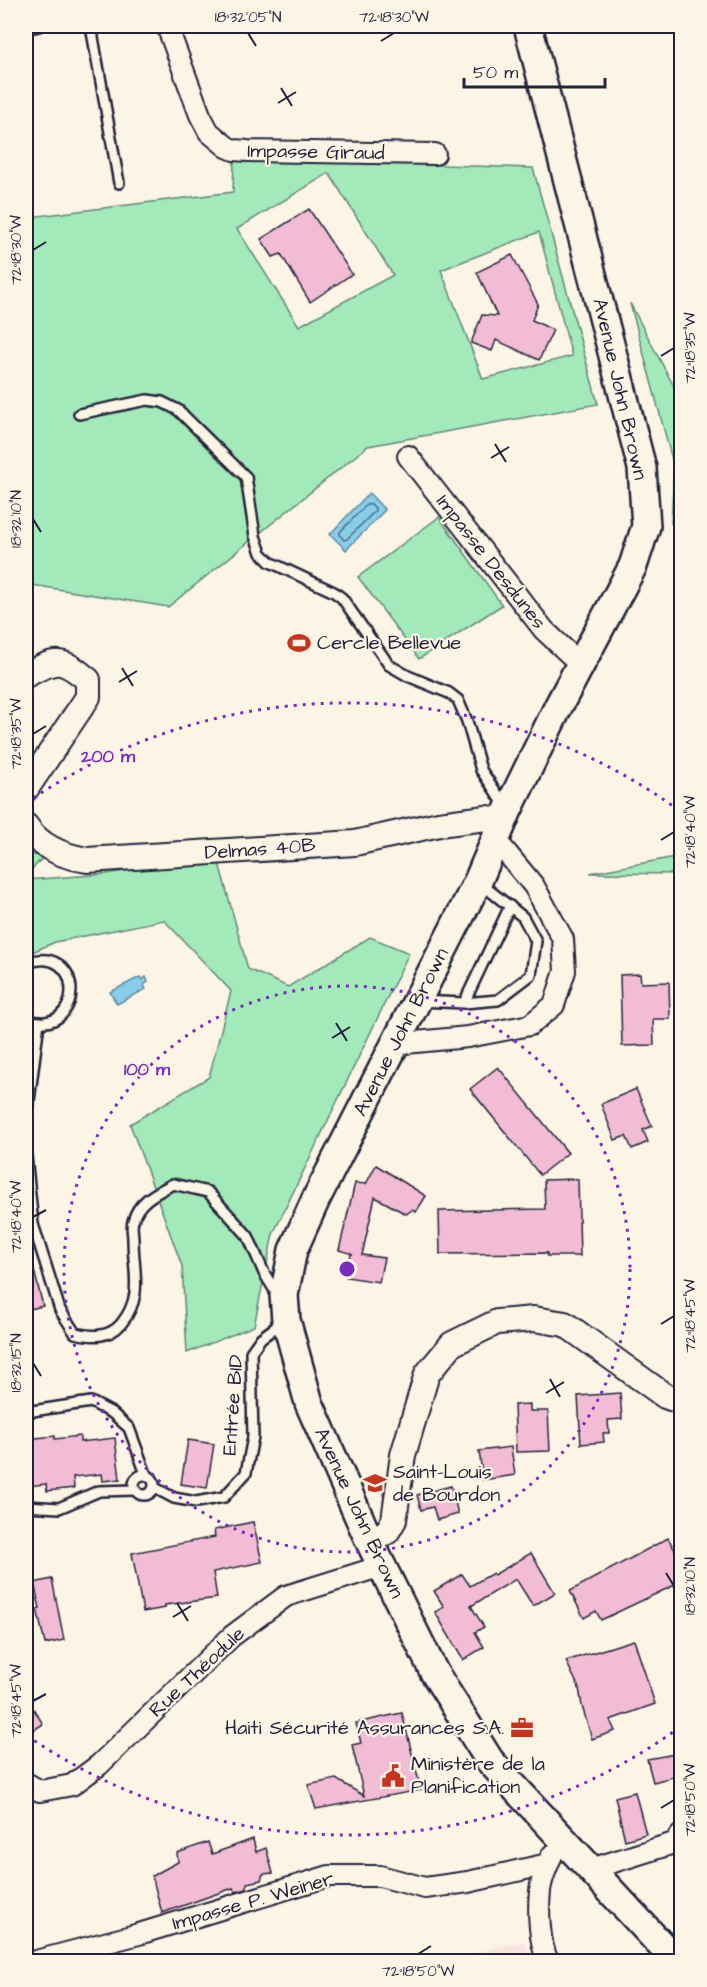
<svg xmlns="http://www.w3.org/2000/svg" width="707" height="1987" font-family="'Architects Daughter',sans-serif">
<rect width="100%" height="100%" fill="#fcf5e5"/>
<filter id="ink" filterUnits="userSpaceOnUse"><feTurbulence type="fractalNoise" baseFrequency=".0167" numOctaves="2"/><feDisplacementMap in="SourceGraphic" scale="12" xChannelSelector="R" yChannelSelector="G"/><feConvolveMatrix kernelMatrix="1 2 1 2 8 2 1 2 1" color-interpolation-filters="sRGB"/></filter>
<g filter="url(#ink)">
<polygon fill="#f9e4e0" points="523,1941 535,1961 441,1961"/>
<g fill="#a2eab9" stroke="#62867a" stroke-width="1.5" fill-rule="evenodd">
<path d="M234,158L533,168L598,404L368,446L168,607L26,584V215L30,217L233,192ZM329,173L393,275L299,326L237,229ZM539,232L572,356L483,379L441,270Z"/>
<polygon points="630,303 681,400 681,519 671,523 674,467"/>
<polygon points="439,517 502,605 419,659 358,577"/>
<polygon points="46,854 26,876 26,856"/>
<polygon points="217,856 248,969 288,987 370,937 409,953 273,1234 254,1326 187,1353 182,1266 130,1124 209,1077 231,991 164,920 55,942 26,955 26,880 106,874"/>
<polygon points="681,856 681,874 590,873"/>
</g>
<g fill="#88ceea" stroke="#5f89a4" stroke-width="1.5">
<polygon points="369,493 385,510 346,550 330,534"/>
<polygon points="140,977 142,980 146,977 148,982 144,985 146,989 117,1004 110,992"/>
</g>
<g fill="none" stroke-linecap="round" stroke-linejoin="round">
<polygon stroke="#4b6781" stroke-width="1.5" points="367,504 371,504 375,508 375,511 347,539 344,540 340,535 340,532"/>
</g>
<g fill="#f3bcd5" stroke="#22223b" stroke-width="1.5">
<polygon points="309,209 352,274 310,302 281,254 273,257 261,239"/>
<polygon points="512,255 538,304 532,320 553,330 539,360 496,340 492,351 471,343 482,315 497,316 477,272"/>
<polygon points="640,974 641,983 669,982 670,1019 653,1019 654,1045 622,1046 620,975"/>
<polygon points="498,1067 568,1153 540,1175 470,1089"/>
<polygon points="636,1089 652,1126 643,1130 648,1142 632,1149 626,1136 615,1140 601,1104"/>
<polygon points="376,1165 426,1196 416,1212 412,1210 406,1214 375,1197 362,1255 384,1258 379,1282 346,1277 351,1254 353,1254 339,1250 355,1183 366,1184"/>
<polygon points="578,1179 580,1256 547,1256 547,1253 440,1254 439,1211 545,1209 544,1180"/>
<polygon points="26,1258 31,1258 43,1306 26,1310"/>
<polygon points="620,1393 622,1419 608,1420 609,1433 603,1433 604,1442 581,1444 578,1396"/>
<polygon points="530,1404 530,1411 548,1411 550,1451 516,1452 514,1405"/>
<polygon points="55,1436 55,1439 80,1436 80,1442 115,1438 120,1479 103,1481 102,1474 73,1477 74,1488 47,1491 46,1484 26,1486 26,1439"/>
<polygon points="188,1440 214,1444 207,1488 181,1484"/>
<polygon points="511,1447 515,1475 483,1480 479,1451"/>
<polygon points="451,1486 458,1514 437,1520 433,1507 421,1510 417,1495"/>
<polygon points="253,1522 262,1562 213,1572 217,1598 165,1605 165,1608 143,1612 132,1553 215,1537 214,1530"/>
<polygon points="668,1538 681,1561 681,1582 601,1620 596,1611 584,1618 570,1591"/>
<polygon points="531,1553 555,1593 533,1606 516,1579 471,1606 484,1627 475,1632 484,1647 463,1660 435,1612 444,1607 434,1591 462,1574 470,1586 493,1573 494,1575"/>
<polygon points="52,1579 64,1640 45,1644 37,1609 40,1608 34,1583"/>
<polygon points="634,1640 655,1704 610,1720 615,1731 592,1739 582,1706 579,1688 566,1661"/>
<polygon points="26,1697 43,1724 26,1735"/>
<polygon points="402,1713 421,1790 316,1809 308,1785 336,1779 364,1796 352,1745 361,1743 356,1723"/>
<polygon points="681,1753 681,1775 653,1782 647,1759"/>
<polygon points="635,1792 646,1834 625,1840 615,1797"/>
<polygon points="253,1839 256,1852 266,1848 273,1873 263,1874 261,1880 247,1883 247,1889 236,1892 233,1888 162,1913 152,1876 178,1862 177,1853 208,1842 212,1854"/>
</g>
<g fill="none" stroke-linecap="round" stroke-linejoin="round">
<g stroke="#22223b" stroke-width="14">
<g id="service">
<polyline points="91,26 119,183"/>
<polyline points="26,29 39,26"/>
<polyline points="79,414 147,400 162,402 178,410 246,477 255,536 261,553 270,562 334,592 342,598 389,665 408,676 449,693 458,700 467,721 481,770 506,807"/>
<path d="M26,963C83,943 84,1026 39,1022C35,1022 30,1020 26,1019"/>
<polyline points="419,1001 464,1003 498,1000 531,975 536,941 523,917 480,883"/>
<polyline points="464,1003 510,906"/>
<polyline points="26,1125 39,1022"/>
<path d="M26,1156L33,1224L60,1310L75,1333C92,1337 109,1338 121,1324C144,1296 133,1272 133,1239C133,1234 131,1226 133,1221C138,1201 156,1193 173,1184L208,1192L248,1236L264,1273L274,1289L280,1292"/>
<polyline points="26,1412 91,1402 112,1413 129,1428 146,1474"/>
<circle cx="144" cy="1485" r="10"/>
<polyline points="155,1488 174,1498 196,1502 224,1497 246,1473 253,1437 251,1352 261,1338 284,1321"/>
<polyline points="26,1506 59,1508 99,1491 134,1490"/>
</g>
</g>
<g stroke="#22223b" stroke-width="24">
<g id="minor">
<polyline points="167,26 200,115 209,132 227,147 234,150 248,151 435,154"/>
<polyline points="408,456 544,630 580,664"/>
<polyline points="395,1044 468,1037 530,1025 554,1005 565,971 563,939 534,886 496,840"/>
<polyline points="26,1783 40,1791 72,1785 99,1765 232,1636 286,1596 382,1566"/>
<polyline points="591,1869 674,1843 682,1834"/>
<polyline points="32,1962 139,1934 329,1876 380,1876 425,1888 468,1882 548,1864"/>
<path d="M549,1962C539,1946 538,1910 540,1891C541,1880 547,1866 552,1855"/>
</g>
</g>
<g stroke="#22223b" stroke-width="28">
<g id="tertiary">
<path d="M26,675C56,659 61,657 88,680V697L26,789"/>
<path d="M26,826C40,847 62,856 87,860L355,843L439,824L486,818L504,820"/>
<polyline points="369,1540 387,1532 394,1520 403,1455 427,1374 452,1344 497,1322 534,1319 565,1324 665,1396 682,1402"/>
</g>
</g>
<g stroke="#22223b" stroke-width="32">
<polyline id="secondary" points="528,26 642,468 646,526 633,566 559,705 508,810 478,881 316,1199 293,1250 284,1295 286,1320 309,1403 369,1540 434,1672 490,1761 677,1962"/>
</g>
<use href="#service" stroke="#fcf5e5" stroke-width="9"/>
<use href="#minor" stroke="#fcf5e5" stroke-width="20"/>
<use href="#tertiary" stroke="#fcf5e5" stroke-width="24"/>
<use href="#secondary" stroke="#fcf5e5" stroke-width="27"/>
</g>
</g>
<path fill="none" stroke="#22223b" stroke-width="2" d="M248,33L256,46M381,41L394,33M281,88L292,106M278,103L296,92M33,250L46,242M661,356L674,348M495,444L506,462M491,458L509,447M33,519L41,532M122,668L133,686M119,682L137,671M33,734L46,726M661,840L674,832M336,1023L347,1041M332,1038L350,1027M33,1217L46,1210M661,1324L674,1316M33,1363L41,1376M550,1379L560,1397M546,1393L564,1382M666,1573L674,1586M177,1603L188,1621M173,1617L191,1606M33,1701L46,1694M661,1808L674,1800M418,1954L431,1946"/>
<g fill="none" stroke="#7b2cbf" stroke-width="3" stroke-dasharray="3 6">
<circle cx="347" cy="1269" r="283"/>
<path d="M680 1727A566 566 0 0 1 26 1735M26 803A566 566 0 0 1 680 811"/>
</g>
<defs>
<g id="stadium-bare" transform="scale(1.8)"><path d="M0-5a6.5 5 0 1 0 0 10a6.5 5 0 1 0 0-10ZM-3.5-1.8h7v3.6h-7Z" fill="#c8321e" stroke="#fcf5e5" stroke-width="2.5" paint-order="stroke"/></g>
<g id="school-bare" transform="scale(1.8)"><path d="M0-5L7-2L0 1L-7-2ZM-4 1L0 2.5L4 1V4Q0 6-4 4Z" fill="#c8321e" stroke="#fcf5e5" stroke-width="2.5" paint-order="stroke"/></g>
<g id="office-bare" transform="scale(1.8)"><path d="M-6-3h4V-5.5h4V-3h4V5H-6ZM-1-4.5V-3h2v-1.5ZM-6 0V1H6V0Z" fill="#c8321e" stroke="#fcf5e5" stroke-width="2.5" paint-order="stroke"/></g>
<g id="civic-bare" transform="scale(1.8)"><path d="M-.6-6.5H3V-4.5H.6V-3L4-1V1h2V6H-6V1h2V-1L-.6-3ZM-1.2 2.5V6h2.4V2.5Z" fill="#c8321e" stroke="#fcf5e5" stroke-width="2.5" paint-order="stroke"/></g>
</defs>
<g fill-rule="evenodd">
<use href="#stadium-bare" x="299" y="643"/>
<use href="#school-bare" x="375" y="1483"/>
<use href="#office-bare" x="522" y="1728"/>
<use href="#civic-bare" x="393" y="1776"/>
</g>
<g text-anchor="middle" dominant-baseline="central" stroke-width="4.5" stroke-linejoin="round" paint-order="stroke">
<g font-size="20" fill="#22223b" stroke="#fcf5e5">
<text transform="translate(316 152) rotate(1)">Impasse Giraud</text>
<text transform="translate(620 389) rotate(77)">Avenue John Brown</text>
<text transform="translate(491 562) rotate(52)">Impasse Desdunes</text>
<text transform="translate(260 849) rotate(-4)">Delmas 40B</text>
<text transform="translate(401 1032) rotate(-63)">Avenue John Brown</text>
<text transform="translate(233 1405) rotate(-86)">Entrée BID</text>
<text transform="translate(359 1513) rotate(65)">Avenue John Brown</text>
<text transform="translate(197 1672) rotate(-43)">Rue Théodule</text>
<text transform="translate(253 1901) rotate(-16)">Impasse P. Weiner</text>
</g>
<g font-size="20" fill="#22223b" stroke="#fcf5e5" text-anchor="start">
<text x="317" y="643">Cercle Bellevue</text>
<text x="393" y="1472">Saint-Louis<tspan x="393" dy="23">de Bourdon</tspan></text>
<text x="504" y="1728" text-anchor="end">Haiti Sécurité Assurances S.A.</text>
<text x="411" y="1764">Ministère de la<tspan x="411" dy="23">Planification</tspan></text>
</g>
</g>
<circle cx="347" cy="1269" r="9" fill="#7b2cbf" stroke="#fcf5e5" stroke-width="3"/>
<g font-size="18" text-anchor="middle" font-weight="bold" fill="#7b2cbf" stroke="#fcf5e5" stroke-width="4.5" stroke-linejoin="round" paint-order="stroke">
<text x="108" y="762">200 m</text>
<text x="147" y="1075">100 m</text>
</g>
<rect width="707" height="1987" fill="none" stroke="#fcf5e5" stroke-width="66"/>
<path d="M464 78v9h141v-9" fill="none" stroke="#22223b" stroke-width="3"/>
<text x="473" y="78" font-size="18" fill="#22223b" stroke="#fcf5e5" stroke-width="4.5" paint-order="stroke">50 m</text>
<rect x="33" y="33" width="641" height="1921" fill="none" stroke="#22223b" stroke-width="2"/>
<g font-size="15" text-anchor="middle" fill="#22223b">
<text x="248" y="22">18°32'05"N</text>
<text x="394" y="22">72°18'30"W</text>
<text transform="translate(16 250) rotate(-90)" y="5">72°18'30"W</text>
<text transform="translate(690 348) rotate(-90)" y="5">72°18'35"W</text>
<text transform="translate(16 519) rotate(-90)" y="5">18°32'10"N</text>
<text transform="translate(16 734) rotate(-90)" y="5">72°18'35"W</text>
<text transform="translate(690 832) rotate(-90)" y="5">72°18'40"W</text>
<text transform="translate(16 1217) rotate(-90)" y="5">72°18'40"W</text>
<text transform="translate(690 1316) rotate(-90)" y="5">72°18'45"W</text>
<text transform="translate(16 1363) rotate(-90)" y="5">18°32'15"N</text>
<text transform="translate(690 1586) rotate(-90)" y="5">18°32'10"N</text>
<text transform="translate(16 1701) rotate(-90)" y="5">72°18'45"W</text>
<text transform="translate(690 1800) rotate(-90)" y="5">72°18'50"W</text>
<text x="418" y="1976">72°18'50"W</text>
</g>
</svg>
